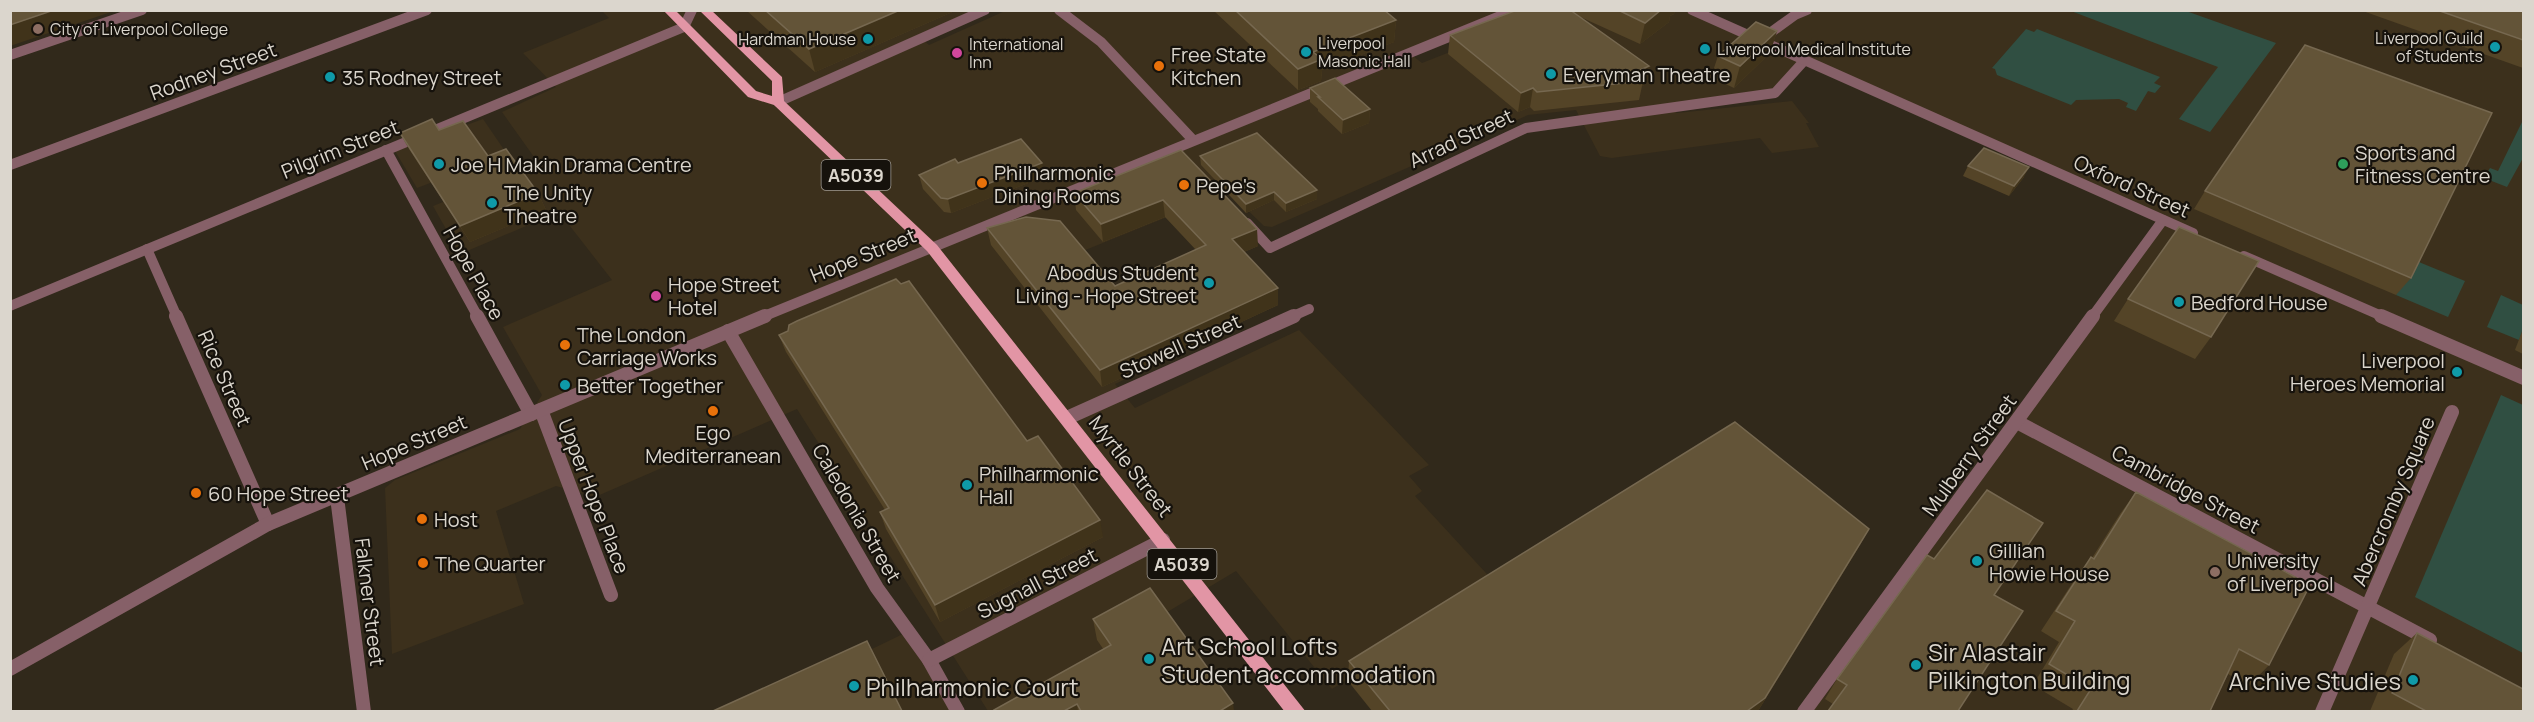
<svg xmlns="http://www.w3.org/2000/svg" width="2534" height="722" font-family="Manrope,sans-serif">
<rect width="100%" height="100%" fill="#31291b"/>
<g fill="#3c301c">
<polygon points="1543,10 1692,11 1759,41 1808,10 2523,11 2523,711 1804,711 2163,220 1804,61 1775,93 1670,108 1677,113 1792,101 1809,123 1806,123 1819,147 1772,153 1760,138 1612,158 1600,156 1576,110 1528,115 1272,227 1264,226 1229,192 1078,253 1165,360 1115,384 1135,408 1299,330 1429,465 1409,476 1422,491 1415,496 1497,585 1332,689 1236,571 1102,651 1022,711 988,711 797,409 595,497 556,486 496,511 524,604 392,654 385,488 395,480 520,429 542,395 503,327 612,280 559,212 460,254 433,206 539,164 502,112 556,87 523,53 609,18 602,11 985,11 922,39 929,45 1005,11 1052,11 1077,28 1059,11 1515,11 1409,53 1422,63 1546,14"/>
<polygon points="483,119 507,154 417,188 395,151"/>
<polygon points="907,632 958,712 742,712"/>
</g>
<g fill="#304f42">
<polygon points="2071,11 2186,11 2276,43 2210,132 2179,119 2218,67"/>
<polygon points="2026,29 2034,32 2037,29 2160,77 2154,83 2161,86 2155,93 2148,91 2136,111 2126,107 2128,103 2119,99 2076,100 2071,105 1997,75 1995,69 1992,68"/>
<polygon points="2523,120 2523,158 2507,187 2484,178 2490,168 2498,171"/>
<polygon points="2414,260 2465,281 2448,317 2396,295"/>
<polygon points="2501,295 2523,305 2523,329 2519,340 2487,327"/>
<polygon points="2501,395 2523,405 2523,653 2415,597"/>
</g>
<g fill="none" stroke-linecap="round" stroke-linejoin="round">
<g stroke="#866068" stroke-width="10">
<polyline points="1059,10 1101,42 1193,140"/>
<polyline points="10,55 142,10"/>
<polyline points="778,102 985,10"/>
<polyline points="386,150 478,317"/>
<polyline points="1247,223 1270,248 1526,128 1775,93 1804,61"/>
<polyline points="147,249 177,317"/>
<polyline points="10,306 684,27 692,10"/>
<polyline points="1291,317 1309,309"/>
<polyline points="2092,317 2163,220"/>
</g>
<g stroke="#866068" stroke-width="14">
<polyline points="176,316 268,524"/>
<polyline points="477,316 531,414"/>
<polyline points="728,331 877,588 929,660 958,712"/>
<polyline points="541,410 611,595"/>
<polyline points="1067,418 1294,316"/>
<polyline points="2017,422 2430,640"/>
<polyline points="337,497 364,712"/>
<polyline points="929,660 1163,540"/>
<polyline points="1804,712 2093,316"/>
<polyline points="2322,712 2452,412"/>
</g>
<g stroke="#866068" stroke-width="10">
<polyline points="1692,10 2193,233"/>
<polyline points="1763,38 1795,15 1807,10"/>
<polyline points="10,165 427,10"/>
<polyline points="2244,256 2384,317"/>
<polyline points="762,317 1515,10"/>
</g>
<g stroke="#866068" stroke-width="14">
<polyline points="2381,316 2524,378"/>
<polyline points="10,669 268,524 765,316"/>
</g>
<polygon fill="#e295a5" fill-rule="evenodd" points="663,10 675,10 756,91 772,96 772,81 699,10 711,10 782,77 784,101 937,245 1306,712 1285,712 927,251 774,105 748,97"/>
</g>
<g fill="#544427">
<polygon points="746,10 957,10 815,72"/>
<polygon points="1213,10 1384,10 1396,20 1394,42 1322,70 1321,81 1298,90"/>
<polygon points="1517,10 1675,10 1674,14 1670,16 1669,22 1640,44 1576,15 1649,66 1644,85 1642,86 1639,100 1534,111 1530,107 1518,112 1448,54 1450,35"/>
<polygon points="2360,10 2523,10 2523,68"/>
<polygon points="1777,31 1770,53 1734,88 1711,77 1718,56"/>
<polygon points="1310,88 1370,109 1369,123 1342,134 1318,111 1318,109 1310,102"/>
<polygon points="439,130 488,156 538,193 546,210 470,242 409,149 400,133"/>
<polygon points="1181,150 1258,246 1244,252 1278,288 1278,305 1102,387 991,245 987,228 1115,286 1196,250 1165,217 1103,242 1076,210 1074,193"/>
<polygon points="1200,156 1317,190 1317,199 1286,212 1274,200 1246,213 1201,165"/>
<polygon points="958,163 1044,177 951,213 944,212 923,189 919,175"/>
<polygon points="1968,166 2024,177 2009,196 1963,176"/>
<polygon points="2205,191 2411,278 2396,295 2194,209"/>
<polygon points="2128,299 2211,337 2195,359 2114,321"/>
<polygon points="2523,329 2523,354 2515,350"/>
<polygon points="779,335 1027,441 1103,537 940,622 886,529 880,512 885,510 786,352"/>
<polygon points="1987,490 1833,704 1825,699 1837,679 1934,559"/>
<polygon points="2136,492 2269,665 2249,686 2228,674 2210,711 2072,711 2073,709 2033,685 2059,642 2041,631 2075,579 2091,557 2092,558 2120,514"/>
<polygon points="1869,529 1857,550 1758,711 1372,711 1348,681 1349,661"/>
<polygon points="1093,619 1234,711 994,711 1104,650 1097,640"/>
<polygon points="2417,633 2523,711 2370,711 2394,654"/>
</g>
<g fill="#40331a">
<polygon points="54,10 117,10 10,46 10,25"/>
<polygon points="900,10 957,10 815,72 809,49"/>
<polygon points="1661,10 1675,10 1674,14 1670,16 1669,22 1640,44 1645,23"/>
<polygon points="1396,20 1394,42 1322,70 1321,81 1298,90 1298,69 1313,52"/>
<polygon points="1777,31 1770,53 1734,88 1740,66"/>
<polygon points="1649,66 1644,85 1642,86 1643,81 1638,71"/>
<polygon points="1533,88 1530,107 1518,112 1521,93"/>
<polygon points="1370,109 1369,123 1342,134 1343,120"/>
<polygon points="1042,163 1044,177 951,213 948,199"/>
<polygon points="2029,167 2024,177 2009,196 2014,186"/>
<polygon points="1317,190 1317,199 1286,212 1286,203"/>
<polygon points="1274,192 1274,200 1246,213 1246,204"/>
<polygon points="538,193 546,210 470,242 460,226"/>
<polygon points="1163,200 1165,217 1103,242 1101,224"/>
<polygon points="1257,229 1258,246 1233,257 1232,239"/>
<polygon points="1278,288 1278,305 1102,387 1100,370"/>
<polygon points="1100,520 1103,537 940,622 935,605"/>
<polygon points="1869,529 1857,550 1758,711 1747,711"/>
<polygon points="1233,703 1234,711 1220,711"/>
<polygon points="1077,704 1078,711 1064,711"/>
</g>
<g fill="#635438" stroke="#766850" stroke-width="1.5">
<polygon points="10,10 54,10 10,25"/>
<polygon points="765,10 900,10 809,49"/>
<polygon points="1235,10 1384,10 1396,20 1313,52 1322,59 1298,69"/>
<polygon points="1517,10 1570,10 1649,66 1638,71 1643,81 1537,92 1533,88 1521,93 1450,35"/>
<polygon points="1618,10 1661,10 1645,23"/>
<polygon points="2437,10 2523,10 2523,40"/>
<polygon points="1756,22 1777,31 1740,66 1718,56"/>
<polygon points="2305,45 2492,113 2411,278 2205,191"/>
<polygon points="1335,78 1370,109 1343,120 1318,97 1320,97 1310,88"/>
<polygon points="432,119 439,130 463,121 488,156 506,149 538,193 460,226 400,133"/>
<polygon points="1257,133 1317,190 1286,203 1274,192 1246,204 1200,156"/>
<polygon points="1021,139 1042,163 948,199 941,198 919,175 955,159 958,163"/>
<polygon points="1984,148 2029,167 2014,186 1968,166"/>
<polygon points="1181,150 1257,229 1232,239 1278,288 1100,370 987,228 1026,217 1060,221 1115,286 1206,245 1163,200 1101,224 1074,193"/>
<polygon points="2179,227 2259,261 2211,337 2128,299"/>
<polygon points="896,279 901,284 909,281 1027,441 1038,436 1100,520 935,605 880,512 889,508 779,335 788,331 789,325 797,321"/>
<polygon points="1735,422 1869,529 1765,698 1747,711 1390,711 1349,661"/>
<polygon points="1987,490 2043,523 1994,595 2023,611 1958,711 1828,711 1847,685 1837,679 1927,555 1934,559"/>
<polygon points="2136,492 2310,585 2269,665 2239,649 2210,711 2077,711 2091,689 2049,664 2075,621 2056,611 2091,557 2094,559"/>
<polygon points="1150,588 1233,703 1220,711 1081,711 1077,704 1064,711 995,711 994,710 1111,645 1093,619"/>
<polygon points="2417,633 2523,689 2523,711 2426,711 2392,693"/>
<polygon points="867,641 902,711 713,711"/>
</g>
<g fill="#8d6e63" stroke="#16120c" stroke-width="2">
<circle cx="38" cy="29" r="6"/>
<circle cx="2215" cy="572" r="6"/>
</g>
<g fill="#0f9aa8" stroke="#16120c" stroke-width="2">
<circle cx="868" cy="39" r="6"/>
<circle cx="2495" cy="47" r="6"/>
<circle cx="1705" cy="49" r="6"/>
<circle cx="1306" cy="52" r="6"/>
<circle cx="1551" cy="74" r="6"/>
<circle cx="330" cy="77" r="6"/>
<circle cx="439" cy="164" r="6"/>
<circle cx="492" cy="203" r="6"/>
<circle cx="1209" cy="283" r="6"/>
<circle cx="2179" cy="302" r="6"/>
<circle cx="2457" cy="372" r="6"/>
<circle cx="565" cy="385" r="6"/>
<circle cx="967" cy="485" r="6"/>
<circle cx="1977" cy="561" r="6"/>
<circle cx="1149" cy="659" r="6"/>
<circle cx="1916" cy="665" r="6"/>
<circle cx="2413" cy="680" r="6"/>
<circle cx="854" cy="686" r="6"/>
</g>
<g fill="#d1479c" stroke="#16120c" stroke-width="2">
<circle cx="957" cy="53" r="6"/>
<circle cx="656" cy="296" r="6"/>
</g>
<g fill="#e8710a" stroke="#16120c" stroke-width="2">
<circle cx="1159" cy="66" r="6"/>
<circle cx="982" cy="183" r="6"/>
<circle cx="1184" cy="185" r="6"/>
<circle cx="565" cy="345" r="6"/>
<circle cx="713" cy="411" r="6"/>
<circle cx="196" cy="493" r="6"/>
<circle cx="422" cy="519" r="6"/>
<circle cx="423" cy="563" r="6"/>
</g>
<circle fill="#2e9e5b" stroke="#16120c" stroke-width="2" cx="2343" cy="164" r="6"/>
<g text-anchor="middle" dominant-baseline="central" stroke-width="4.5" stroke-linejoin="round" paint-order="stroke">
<g font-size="16" fill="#dbd6cd" stroke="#16120c" text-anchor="start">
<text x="50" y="29">City of Liverpool College</text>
<text x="2483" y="38" text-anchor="end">Liverpool Guild<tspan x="2483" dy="18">of Students</tspan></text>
<text x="856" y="39" text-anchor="end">Hardman House</text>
<text x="1318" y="43">Liverpool<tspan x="1318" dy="18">Masonic Hall</tspan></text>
<text x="969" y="44">International<tspan x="969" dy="18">Inn</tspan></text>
<text x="1717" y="49">Liverpool Medical Institute</text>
</g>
<g fill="#16120c" stroke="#a09b93" stroke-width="1.5">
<rect x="821.5" y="160" width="69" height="30" rx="4.5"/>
<rect x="1147.5" y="549" width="69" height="30" rx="4.5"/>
</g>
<g font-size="18" font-weight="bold" fill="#dbd6cd">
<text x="856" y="175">A5039</text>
<text x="1182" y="564">A5039</text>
</g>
<g font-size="20" fill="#dbd6cd" stroke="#16120c" text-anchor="start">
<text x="1171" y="54">Free State<tspan x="1171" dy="23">Kitchen</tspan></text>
<text x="1563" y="74">Everyman Theatre</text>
<text x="342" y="77">35 Rodney Street</text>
<text x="2355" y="152">Sports and<tspan x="2355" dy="23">Fitness Centre</tspan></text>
<text x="451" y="164">Joe H Makin Drama Centre</text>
<text x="994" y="172">Philharmonic<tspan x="994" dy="23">Dining Rooms</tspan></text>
<text x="1196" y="185">Pepe's</text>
<text x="504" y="192">The Unity<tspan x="504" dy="23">Theatre</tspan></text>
<text x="1197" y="272" text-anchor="end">Abodus Student<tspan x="1197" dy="23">Living - Hope Street</tspan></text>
<text x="668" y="284">Hope Street<tspan x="668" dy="23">Hotel</tspan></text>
<text x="2191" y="302">Bedford House</text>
<text x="577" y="334">The London<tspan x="577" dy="23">Carriage Works</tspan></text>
<text x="2445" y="360" text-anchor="end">Liverpool<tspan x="2445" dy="23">Heroes Memorial</tspan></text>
<text x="577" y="385">Better Together</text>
<text x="713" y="432" text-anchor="middle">Ego<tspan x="713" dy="23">Mediterranean</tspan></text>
<text x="979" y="473">Philharmonic<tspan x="979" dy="23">Hall</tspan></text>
<text x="208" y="493">60 Hope Street</text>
<text x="434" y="519">Host</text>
<text x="1989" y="550">Gillian<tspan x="1989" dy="23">Howie House</tspan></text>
<text x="2227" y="560">University<tspan x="2227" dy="23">of Liverpool</tspan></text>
<text x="435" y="563">The Quarter</text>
</g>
<g font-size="20" fill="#dbd6cd" stroke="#16120c">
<text transform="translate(213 71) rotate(-20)">Rodney Street</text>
<text transform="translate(1461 138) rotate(-25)">Arrad Street</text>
<text transform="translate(340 149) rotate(-22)">Pilgrim Street</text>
<text transform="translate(2132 186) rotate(24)">Oxford Street</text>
<text transform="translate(863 255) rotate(-22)">Hope Street</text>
<text transform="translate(474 273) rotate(61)">Hope Place</text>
<text transform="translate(1180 346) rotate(-24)">Stowell Street</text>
<text transform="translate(225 378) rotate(66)">Rice Street</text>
<text transform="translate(414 442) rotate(-23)">Hope Street</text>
<text transform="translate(1969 455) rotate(-54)">Mulberry Street</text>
<text transform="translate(1131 466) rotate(52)">Myrtle Street</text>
<text transform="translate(2186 489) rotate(28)">Cambridge Street</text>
<text transform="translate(594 496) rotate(69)">Upper Hope Place</text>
<text transform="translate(2393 501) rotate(-67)">Abercromby Square</text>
<text transform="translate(857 513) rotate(60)">Caledonia Street</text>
<text transform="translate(1037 583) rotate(-27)">Sugnall Street</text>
<text transform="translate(370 602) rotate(83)">Falkner Street</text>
</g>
<g font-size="24" fill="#dbd6cd" stroke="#16120c" text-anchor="start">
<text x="1161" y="645">Art School Lofts<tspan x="1161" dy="28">Student accommodation</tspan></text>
<text x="1928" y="651">Sir Alastair<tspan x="1928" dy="28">Pilkington Building</tspan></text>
<text x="2401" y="680" text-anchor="end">Archive Studies</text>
<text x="866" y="686">Philharmonic Court</text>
</g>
</g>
<rect width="2534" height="722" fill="none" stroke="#dbd6cd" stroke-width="24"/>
</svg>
